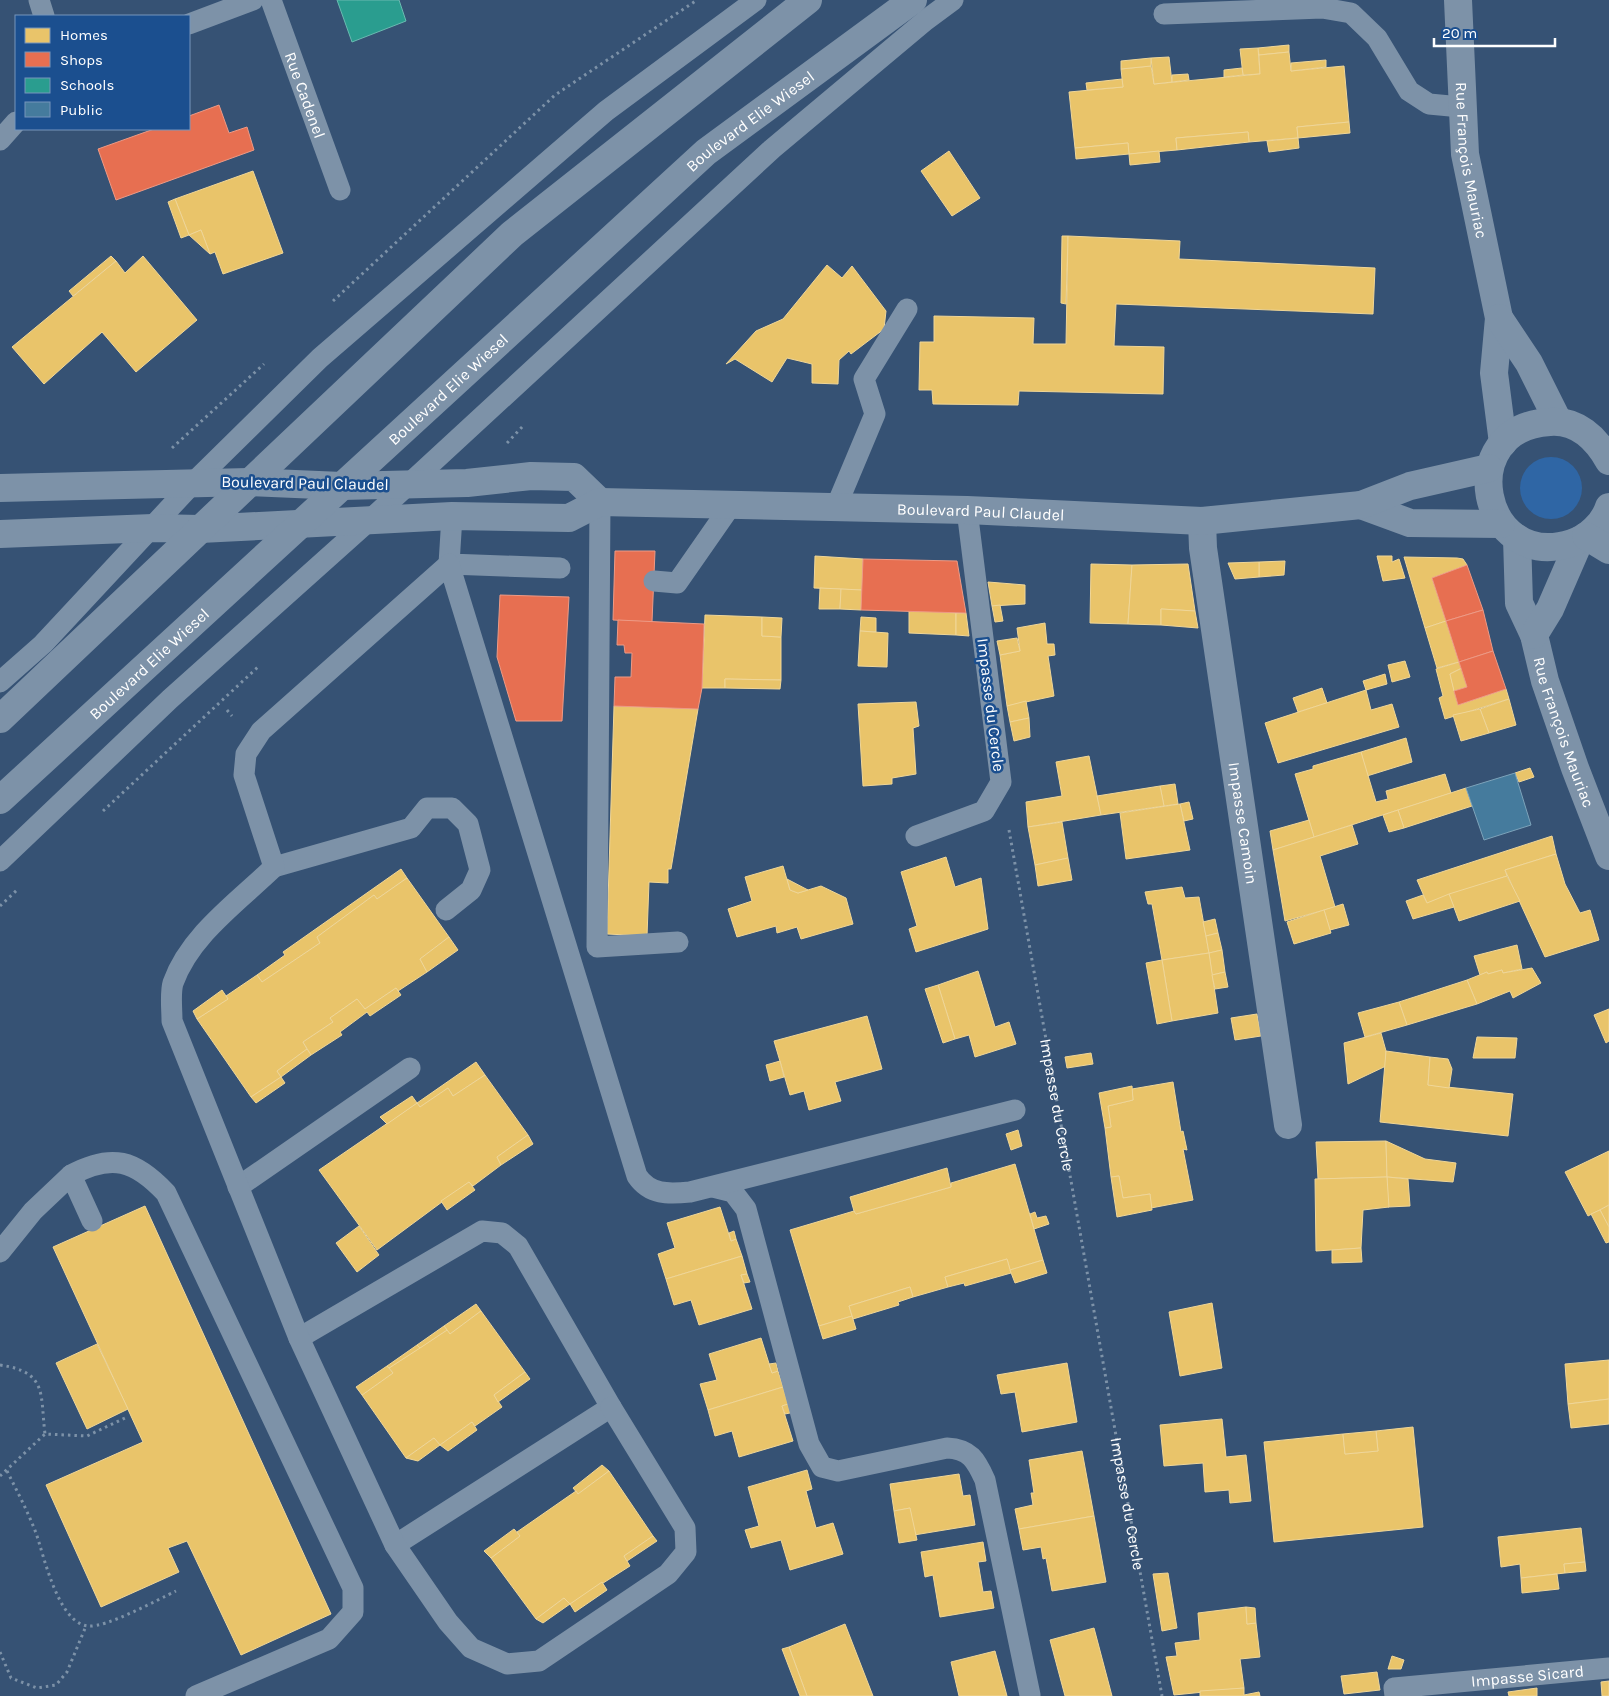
<svg xmlns="http://www.w3.org/2000/svg" width="1609" height="1696" font-family="Karla,sans-serif">
<rect width="100%" height="100%" fill="#365274"/>
<circle fill="#2f66a5" cx="1551" cy="488" r="31"/>
<g fill="#e9c46a" stroke="#f0d697">
<polygon points="1289,45 1289,52 1259,55 1258,48"/>
<polygon points="1258,48 1260,74 1243,75 1240,49"/>
<polygon points="1289,52 1291,71 1344,66 1349,122 1297,127 1298,138 1249,142 1248,132 1176,138 1177,150 1129,154 1128,143 1075,148 1069,92 1123,87 1121,69 1151,66 1154,84 1260,74 1259,55"/>
<polygon points="1169,57 1172,82 1154,84 1151,58"/>
<polygon points="1151,58 1151,66 1121,69 1121,61"/>
<polygon points="1326,60 1326,67 1291,71 1291,63"/>
<polygon points="1242,68 1243,75 1224,77 1224,70"/>
<polygon points="1188,74 1189,80 1172,82 1172,75"/>
<polygon points="1122,79 1123,87 1087,90 1086,83"/>
<polygon points="1349,122 1350,133 1298,138 1297,127"/>
<polygon points="1248,132 1249,142 1177,150 1176,138"/>
<polygon points="1298,138 1299,148 1269,152 1267,141"/>
<polygon points="1128,143 1129,154 1076,159 1075,148"/>
<polygon points="949,151 980,198 952,216 921,171"/>
<polygon points="1159,151 1160,162 1130,165 1129,154"/>
<polygon points="253,171 283,253 223,274 215,252 210,254 201,230 189,235 175,199"/>
<polygon points="175,199 189,235 181,238 168,202"/>
<polygon points="201,230 210,254 189,235"/>
<polygon points="1062,236 1068,236 1066,304 1061,303"/>
<polygon points="1068,236 1180,241 1179,259 1375,268 1373,314 1116,304 1114,346 1164,347 1163,394 1019,391 1018,405 933,404 932,390 919,390 920,342 934,342 934,316 1034,318 1033,344 1066,344"/>
<polygon points="111,256 116,261 73,296 69,291"/>
<polygon points="143,256 197,320 136,372 102,332 44,384 12,347 116,261 125,273"/>
<polygon points="827,265 842,278 852,266 886,311 884,329 851,354 849,351 839,360 838,384 812,383 812,364 787,358 772,382 735,359 726,364 756,331 783,319"/>
<polygon points="815,556 863,559 862,590 814,588"/>
<polygon points="1377,556 1392,556 1392,562 1399,559 1405,578 1383,581"/>
<polygon points="1404,557 1457,558 1463,559 1467,565 1432,578 1446,621 1425,628"/>
<polygon points="1285,561 1284,575 1259,577 1259,562"/>
<polygon points="1259,562 1259,577 1235,579 1228,563"/>
<polygon points="1091,564 1132,565 1128,624 1090,623"/>
<polygon points="1188,564 1195,611 1161,609 1161,625 1128,624 1132,565"/>
<polygon points="988,582 1025,585 1025,604 992,606"/>
<polygon points="820,588 841,589 840,609 819,609"/>
<polygon points="841,589 862,590 861,610 840,609"/>
<polygon points="1000,605 1003,621 995,622 992,606"/>
<polygon points="1161,609 1195,611 1198,628 1161,625"/>
<polygon points="909,610 956,613 956,635 909,633"/>
<polygon points="956,613 966,613 969,636 956,635"/>
<polygon points="705,615 762,617 762,636 781,637 781,680 725,679 725,688 702,688"/>
<polygon points="762,617 782,618 781,637 762,636"/>
<polygon points="861,617 876,618 876,632 860,631"/>
<polygon points="1446,621 1459,662 1437,668 1425,628"/>
<polygon points="1045,623 1047,644 1054,644 1055,655 1048,656 1054,696 1007,706 1000,655 1020,651 1017,628"/>
<polygon points="860,631 888,633 887,667 858,666"/>
<polygon points="1017,638 1020,651 1000,655 997,641"/>
<polygon points="1405,661 1410,677 1392,682 1388,665"/>
<polygon points="1459,662 1462,668 1450,674 1458,705 1506,689 1509,699 1445,719 1439,698 1443,696 1436,669"/>
<polygon points="1462,668 1467,687 1454,691 1450,674"/>
<polygon points="1385,674 1387,684 1366,690 1363,681"/>
<polygon points="725,679 781,680 780,689 725,688"/>
<polygon points="1322,688 1327,703 1298,712 1293,698"/>
<polygon points="1366,690 1371,710 1392,704 1399,727 1278,763 1265,723"/>
<polygon points="1509,699 1516,725 1489,733 1480,709"/>
<polygon points="1026,701 1029,718 1010,722 1007,706"/>
<polygon points="916,702 919,726 913,728 916,774 892,778 892,784 863,786 858,704"/>
<polygon points="614,706 698,709 671,869 668,869 668,883 649,882 647,936 607,934"/>
<polygon points="1480,709 1489,733 1461,741 1453,715"/>
<polygon points="1029,718 1030,737 1014,741 1010,722"/>
<polygon points="1406,738 1412,762 1367,776 1361,752"/>
<polygon points="1361,752 1376,802 1388,799 1386,791 1445,774 1451,793 1314,837 1295,774 1313,769 1313,766"/>
<polygon points="1089,756 1101,815 1028,827 1026,802 1062,796 1056,762"/>
<polygon points="1530,768 1534,777 1519,782 1515,773"/>
<polygon points="1175,784 1178,804 1164,806 1160,786"/>
<polygon points="1160,786 1164,806 1101,815 1097,796"/>
<polygon points="1466,788 1472,806 1404,828 1398,810"/>
<polygon points="1189,802 1193,819 1184,821 1180,804"/>
<polygon points="1180,804 1190,850 1126,859 1120,813"/>
<polygon points="1398,810 1404,828 1389,832 1383,815"/>
<polygon points="1309,820 1314,837 1273,850 1270,831"/>
<polygon points="1062,822 1068,858 1035,865 1028,827"/>
<polygon points="1352,825 1358,844 1320,856 1335,907 1285,921 1273,850"/>
<polygon points="1552,836 1556,854 1505,870 1507,876 1427,903 1417,880"/>
<polygon points="1556,854 1565,884 1580,913 1590,910 1599,940 1545,957 1505,870"/>
<polygon points="946,857 955,887 981,878 988,929 916,952 909,929 917,926 901,872"/>
<polygon points="1068,858 1072,880 1038,886 1035,865"/>
<polygon points="783,866 790,890 798,893 821,886 846,898 853,924 801,939 797,927 777,933 776,926 737,937 728,909 752,901 745,877"/>
<polygon points="401,869 407,878 377,899 374,895 317,937 320,943 262,982 257,975 285,955 283,952"/>
<polygon points="1507,876 1520,901 1459,921 1449,894"/>
<polygon points="407,878 449,937 420,959 427,972 398,991 396,988 365,1009 357,999 330,1018 333,1022 303,1042 307,1049 277,1071 281,1077 251,1097 197,1019 228,999 226,996 257,975 262,982 320,943 317,937 374,895 377,899"/>
<polygon points="787,879 808,890 798,893 790,890"/>
<polygon points="1182,887 1185,898 1199,897 1209,953 1162,960 1152,904 1148,904 1145,892"/>
<polygon points="1449,894 1454,907 1413,919 1406,901 1423,895 1427,903"/>
<polygon points="1343,904 1349,925 1330,930 1324,910"/>
<polygon points="1324,910 1331,933 1294,944 1287,922"/>
<polygon points="1215,919 1218,933 1206,936 1203,922"/>
<polygon points="1218,933 1222,950 1209,953 1206,936"/>
<polygon points="449,937 458,950 427,972 420,959"/>
<polygon points="1517,945 1522,969 1503,973 1502,970 1488,974 1487,972 1480,975 1474,956"/>
<polygon points="1222,950 1225,972 1212,975 1209,953"/>
<polygon points="1209,953 1218,1013 1172,1021 1162,960"/>
<polygon points="1162,960 1172,1021 1157,1024 1146,963"/>
<polygon points="1532,968 1541,983 1513,998 1510,991 1477,1004 1467,980 1487,972 1488,974 1502,970 1503,973"/>
<polygon points="978,971 995,1027 1009,1022 1016,1044 975,1057 969,1035 955,1039 938,985"/>
<polygon points="1225,972 1228,987 1215,989 1212,975"/>
<polygon points="1467,980 1477,1004 1407,1025 1399,1002"/>
<polygon points="938,985 955,1039 943,1043 925,989"/>
<polygon points="396,988 401,995 370,1016 367,1012 340,1032 342,1035 311,1055 303,1042 333,1022 330,1018 357,999 365,1009"/>
<polygon points="222,990 228,999 197,1019 193,1011"/>
<polygon points="1399,1002 1407,1025 1365,1037 1358,1013"/>
<polygon points="1609,1009 1609,1041 1606,1043 1594,1015"/>
<polygon points="1257,1014 1261,1036 1235,1040 1231,1018"/>
<polygon points="867,1016 882,1069 835,1082 841,1101 809,1110 804,1091 790,1095 774,1041"/>
<polygon points="1381,1033 1386,1051 1386,1066 1348,1084 1344,1043"/>
<polygon points="1477,1037 1517,1038 1515,1058 1473,1058"/>
<polygon points="307,1049 311,1055 281,1077 277,1071"/>
<polygon points="1386,1051 1430,1057 1428,1085 1513,1094 1508,1136 1380,1122"/>
<polygon points="1091,1053 1093,1064 1067,1068 1065,1057"/>
<polygon points="1430,1057 1448,1059 1452,1069 1449,1088 1428,1085"/>
<polygon points="780,1061 784,1077 770,1081 766,1065"/>
<polygon points="476,1062 485,1075 453,1096 448,1088 420,1107 417,1103"/>
<polygon points="485,1075 528,1135 497,1157 501,1165 473,1186 469,1182 377,1250 319,1170 417,1103 420,1107 448,1088 453,1096"/>
<polygon points="281,1077 285,1083 256,1103 251,1097"/>
<polygon points="1173,1082 1181,1132 1183,1131 1187,1150 1183,1149 1193,1200 1151,1208 1150,1194 1123,1198 1119,1176 1111,1177 1105,1128 1111,1127 1108,1106 1133,1100 1132,1089"/>
<polygon points="1132,1086 1133,1100 1108,1106 1111,1127 1105,1128 1099,1093"/>
<polygon points="412,1096 417,1103 387,1124 380,1117"/>
<polygon points="1018,1130 1022,1146 1011,1150 1006,1134"/>
<polygon points="528,1135 533,1144 501,1165 497,1157"/>
<polygon points="1386,1141 1387,1177 1318,1179 1316,1142"/>
<polygon points="1386,1141 1425,1159 1456,1163 1453,1182 1387,1177"/>
<polygon points="1609,1151 1609,1205 1588,1216 1565,1172"/>
<polygon points="1015,1164 1043,1260 1010,1270 1007,1259 945,1277 948,1287 913,1297 910,1287 849,1306 852,1316 819,1326 790,1230 854,1211 856,1214 951,1187 951,1183"/>
<polygon points="947,1168 951,1187 856,1214 854,1211 850,1197"/>
<polygon points="1119,1176 1123,1198 1150,1194 1152,1210 1117,1217 1111,1177"/>
<polygon points="1387,1177 1408,1179 1410,1206 1388,1207"/>
<polygon points="1387,1177 1389,1207 1363,1210 1361,1248 1316,1251 1315,1179"/>
<polygon points="469,1182 475,1190 447,1210 441,1201"/>
<polygon points="1609,1205 1609,1227 1600,1210"/>
<polygon points="145,1206 331,1614 241,1655 187,1541 168,1548 179,1572 101,1607 46,1485 143,1442 53,1247"/>
<polygon points="720,1207 731,1241 736,1239 742,1256 666,1279 658,1254 675,1248 667,1223"/>
<polygon points="1600,1210 1609,1227 1609,1242 1606,1243 1591,1214"/>
<polygon points="1035,1212 1037,1218 1046,1216 1049,1224 1034,1229 1030,1214"/>
<polygon points="359,1226 379,1255 357,1272 336,1243"/>
<polygon points="734,1231 736,1239 731,1241 729,1233"/>
<polygon points="1361,1248 1362,1262 1332,1263 1332,1250"/>
<polygon points="742,1256 747,1274 741,1275 752,1309 699,1325 691,1300 674,1305 666,1279"/>
<polygon points="1007,1259 1011,1273 965,1286 964,1283 948,1287 945,1277"/>
<polygon points="1043,1260 1047,1273 1015,1283 1010,1270"/>
<polygon points="747,1274 750,1282 744,1283 741,1275"/>
<polygon points="910,1287 913,1297 898,1302 899,1305 853,1319 849,1306"/>
<polygon points="1212,1303 1222,1368 1180,1376 1169,1312"/>
<polygon points="476,1304 481,1311 450,1334 444,1326"/>
<polygon points="481,1311 525,1372 494,1395 502,1407 475,1426 472,1422 440,1445 434,1438 406,1458 362,1395 393,1373 389,1368 447,1330 450,1334"/>
<polygon points="852,1316 856,1329 823,1339 819,1326"/>
<polygon points="444,1326 447,1330 420,1348 417,1345"/>
<polygon points="761,1338 772,1373 778,1371 783,1387 708,1410 700,1384 717,1380 709,1354"/>
<polygon points="97,1344 128,1409 87,1429 56,1363"/>
<polygon points="417,1345 420,1348 389,1368 387,1366"/>
<polygon points="1609,1360 1609,1399 1568,1404 1565,1364"/>
<polygon points="776,1363 778,1371 772,1373 769,1364"/>
<polygon points="1067,1363 1077,1422 1022,1432 1015,1392 1001,1394 997,1375"/>
<polygon points="387,1366 393,1373 362,1395 356,1387"/>
<polygon points="525,1372 530,1379 498,1402 494,1395"/>
<polygon points="783,1387 788,1404 782,1406 793,1441 739,1457 732,1431 715,1436 708,1410"/>
<polygon points="1609,1399 1609,1424 1571,1428 1568,1404"/>
<polygon points="788,1404 790,1413 785,1414 782,1406"/>
<polygon points="1222,1419 1226,1457 1246,1455 1251,1501 1230,1503 1229,1490 1205,1492 1203,1463 1164,1466 1160,1425"/>
<polygon points="472,1422 477,1430 448,1451 440,1445"/>
<polygon points="1413,1427 1423,1527 1274,1542 1264,1442 1343,1434 1345,1454 1378,1451 1376,1431"/>
<polygon points="1376,1431 1378,1451 1345,1454 1343,1434"/>
<polygon points="434,1438 440,1445 418,1461 406,1458"/>
<polygon points="1082,1451 1094,1516 1019,1529 1015,1509 1033,1505 1031,1493 1034,1493 1029,1460"/>
<polygon points="602,1465 609,1471 578,1494 573,1488"/>
<polygon points="807,1470 812,1489 806,1491 816,1528 833,1523 843,1554 790,1570 781,1540 751,1548 745,1530 759,1526 748,1487"/>
<polygon points="609,1471 653,1536 624,1556 630,1566 570,1604 564,1598 536,1619 491,1558 520,1536 517,1532 576,1491 578,1494"/>
<polygon points="959,1474 963,1496 970,1495 975,1525 914,1535 910,1508 894,1511 890,1484"/>
<polygon points="910,1508 917,1540 899,1543 894,1511"/>
<polygon points="1094,1516 1106,1582 1052,1591 1046,1558 1043,1559 1041,1547 1023,1550 1019,1529"/>
<polygon points="1581,1528 1585,1562 1564,1564 1565,1573 1521,1578 1520,1564 1501,1567 1498,1537"/>
<polygon points="514,1529 520,1536 491,1558 484,1551"/>
<polygon points="653,1536 657,1541 627,1561 624,1556"/>
<polygon points="983,1542 986,1561 978,1562 983,1592 991,1591 994,1608 940,1617 933,1575 925,1577 921,1552"/>
<polygon points="1585,1562 1586,1571 1565,1573 1564,1564"/>
<polygon points="1168,1573 1177,1628 1162,1631 1153,1574"/>
<polygon points="1557,1574 1559,1589 1522,1593 1521,1578"/>
<polygon points="602,1582 607,1590 575,1612 570,1604"/>
<polygon points="564,1598 570,1604 543,1623 536,1619"/>
<polygon points="1246,1607 1247,1624 1256,1623 1260,1657 1240,1659 1244,1688 1174,1695 1166,1657 1177,1656 1175,1643 1200,1640 1198,1613"/>
<polygon points="1246,1607 1255,1608 1256,1623 1247,1624"/>
<polygon points="845,1624 873,1696 807,1696 789,1647"/>
<polygon points="1094,1628 1112,1696 1065,1696 1050,1640"/>
<polygon points="789,1647 807,1696 800,1696 782,1649"/>
<polygon points="995,1651 1007,1696 959,1696 951,1662"/>
<polygon points="1392,1656 1404,1660 1401,1669 1388,1669"/>
<polygon points="1377,1672 1380,1690 1344,1694 1341,1676"/>
<polygon points="1609,1681 1609,1696 1602,1696 1601,1682"/>
<polygon points="1244,1688 1244,1695 1259,1692 1260,1696 1200,1696 1200,1691"/>
<polygon points="1537,1688 1537,1696 1509,1696 1508,1692"/>
</g>
<g fill="#e76f51" stroke="#ee9a85">
<polygon points="219,105 229,133 247,127 254,150 116,200 98,149 154,129 189,129 189,116"/>
<polygon points="615,551 655,551 652,622 613,620"/>
<polygon points="863,559 957,561 966,613 861,610"/>
<polygon points="1467,565 1483,610 1446,621 1432,578"/>
<polygon points="500,595 569,597 562,721 516,721 497,657"/>
<polygon points="1483,610 1493,651 1459,662 1446,621"/>
<polygon points="618,620 704,624 702,688 698,709 614,706 615,677 631,677 632,653 625,653 624,645 617,645"/>
<polygon points="1493,651 1506,689 1458,705 1454,691 1467,687 1459,662"/>
</g>
<polygon fill="#2a9d8f" stroke="#6abab1" points="337,0 399,0 406,21 352,42"/>
<polygon fill="#457b9d" stroke="#7da3ba" points="1515,773 1531,825 1484,840 1466,788"/>
<g fill="none" stroke-linecap="round" stroke-linejoin="round">
<g stroke="#7d92a8" stroke-width="3" stroke-dasharray="2.5 4" stroke-linecap="butt">
<polyline points="333,301 555,95 697,0"/>
<polyline points="507,443 523,426"/>
<polyline points="172,448 264,364"/>
<polyline points="227,710 232,716"/>
<polyline points="103,811 259,666"/>
<path id="s1" d="M1009,830L1162,1696"/>
<polyline points="0,906 17,890"/>
<path d="M0,1365C48,1372 40,1394 45,1434"/>
<path d="M7,1471C17,1491 28,1512 36,1533C44,1556 58,1623 88,1626C106,1628 157,1600 176,1591"/>
<polyline points="0,1476 45,1434 87,1436 125,1418"/>
<polyline points="0,1652 11,1678 37,1688 56,1685 67,1672 86,1626"/>
</g>
<g stroke="#7d92a8" stroke-width="21">
<polyline points="39,0 44,16"/>
<path id="s2" d="M271,0L340,190"/>
<polyline points="1164,14 1322,8 1351,13 1377,38 1409,91 1429,104 1461,107"/>
<polyline points="189,24 253,0"/>
<polyline points="0,140 16,122"/>
<polyline points="600,502 597,947 678,942"/>
<polyline points="836,507 875,414 864,379 907,309"/>
<polyline points="452,516 449,564 560,568"/>
<polyline points="654,581 677,583 732,504"/>
<polyline points="0,682 43,644 193,483 320,358 606,111 756,0"/>
<polyline points="916,836 984,811 1001,782 967,510"/>
<polyline points="0,861 170,699 371,519 772,149 926,20 953,0"/>
<polyline points="274,867 411,828 427,808 452,808 468,824 480,870 471,890 446,910"/>
<path d="M71,1175C112,1153 135,1160 166,1193L353,1588V1612L329,1639L196,1696"/>
<polyline points="238,1187 410,1068"/>
<path d="M713,1187L733,1192L746,1209L809,1444L822,1467L838,1471L947,1448C970,1449 976,1460 985,1480L1030,1695"/>
<polyline points="0,1252 33,1211 71,1175 92,1221"/>
<polyline points="299,1338 482,1231 502,1233 518,1246 611,1407 395,1545"/>
<path d="M611,1407L685,1528L686,1552L668,1574L539,1661L507,1664L471,1648L448,1622L395,1545L299,1338L172,1021C172,1009 170,993 173,983C190,935 239,901 274,867L244,775L246,754L261,731L449,564L637,1176C650,1195 668,1194 690,1192L1015,1110"/>
<path id="s3" d="M1395,1696L1394,1688L1609,1668"/>
</g>
<g stroke="#7d92a8" stroke-width="28">
<path id="s4" d="M1458,0L1465,154L1499,318L1494,373L1503,443"/>
<polyline points="1499,318 1529,363 1558,421"/>
<polyline points="0,488 249,482"/>
<path id="s5" d="M1202,521L1203,548L1288,1125"/>
<polyline points="0,534 153,528 200,529"/>
<path id="s6" d="M1517,538L1519,603L1534,635L1545,681L1575,768L1609,856"/>
<polyline points="1534,635 1550,609 1580,540"/>
</g>
<g stroke="#7d92a8" stroke-width="28">
<path d="M1609,461C1596,438 1577,420 1550,422C1452,427 1480,573 1572,543C1588,538 1604,523 1609,507"/>
<polyline points="249,482 342,486 467,483 531,476 574,477 600,502"/>
<polyline points="1361,505 1410,523 1501,524"/>
<path id="s7" d="M200,529L452,516L569,518L600,502L967,510L1202,521L1361,505L1410,486L1489,468"/>
<polyline points="1586,536 1609,550"/>
<polyline points="0,719 512,234 808,0"/>
<path id="s8" d="M0,800L706,152L913,0"/>
</g>
</g>
<g text-anchor="middle" dominant-baseline="central" stroke-width="5" stroke-linejoin="round" paint-order="stroke">
<g font-size="16" fill="#fff" stroke="#1b4f8f">
<text stroke="none"><textPath href="#s2" startOffset="101">Rue Cadenel</textPath></text>
<text stroke="none"><textPath href="#s8" startOffset="1012">Boulevard Elie Wiesel</textPath></text>
<text stroke="none"><textPath href="#s4" startOffset="161">Rue François Mauriac</textPath></text>
<text stroke="none"><textPath href="#s8" startOffset="608">Boulevard Elie Wiesel</textPath></text>
<text transform="translate(305 483) rotate(1)">Boulevard Paul Claudel</text>
<text stroke="none"><textPath href="#s7" startOffset="785">Boulevard Paul Claudel</textPath></text>
<text stroke="none"><textPath href="#s8" startOffset="202">Boulevard Elie Wiesel</textPath></text>
<text transform="translate(991 705) rotate(83)">Impasse du Cercle</text>
<text stroke="none"><textPath href="#s6" startOffset="202">Rue François Mauriac</textPath></text>
<text stroke="none"><textPath href="#s5" startOffset="305">Impasse Camoin</textPath></text>
<text stroke="none"><textPath href="#s1" startOffset="279">Impasse du Cercle</textPath></text>
<text stroke="none"><textPath href="#s1" startOffset="684">Impasse du Cercle</textPath></text>
<text stroke="none"><textPath href="#s3" startOffset="142">Impasse Sicard</textPath></text>
</g>
</g>
<rect x="15" y="15" width="175" height="115" fill="#1b4f8f" stroke="#7695bc"/>
<rect x="25" y="28" width="25" height="15" fill="#e9c46a" stroke="#7695bc"/>
<text x="60" y="40" font-size="15" fill="#ffffff">Homes</text>
<rect x="25" y="52" width="25" height="15" fill="#e76f51" stroke="#7695bc"/>
<text x="60" y="65" font-size="15" fill="#ffffff">Shops</text>
<rect x="25" y="78" width="25" height="15" fill="#2a9d8f" stroke="#7695bc"/>
<text x="60" y="90" font-size="15" fill="#ffffff">Schools</text>
<rect x="25" y="102" width="25" height="15" fill="#457b9d" stroke="#7695bc"/>
<text x="60" y="115" font-size="15" fill="#ffffff">Public</text>
<path d="M1434 38v8h121v-8" fill="none" stroke="#ffffff" stroke-width="2.5"/>
<text x="1442" y="38" font-size="15" fill="#ffffff" stroke="#1b4f8f" stroke-width="4" paint-order="stroke">20 m</text>
</svg>
